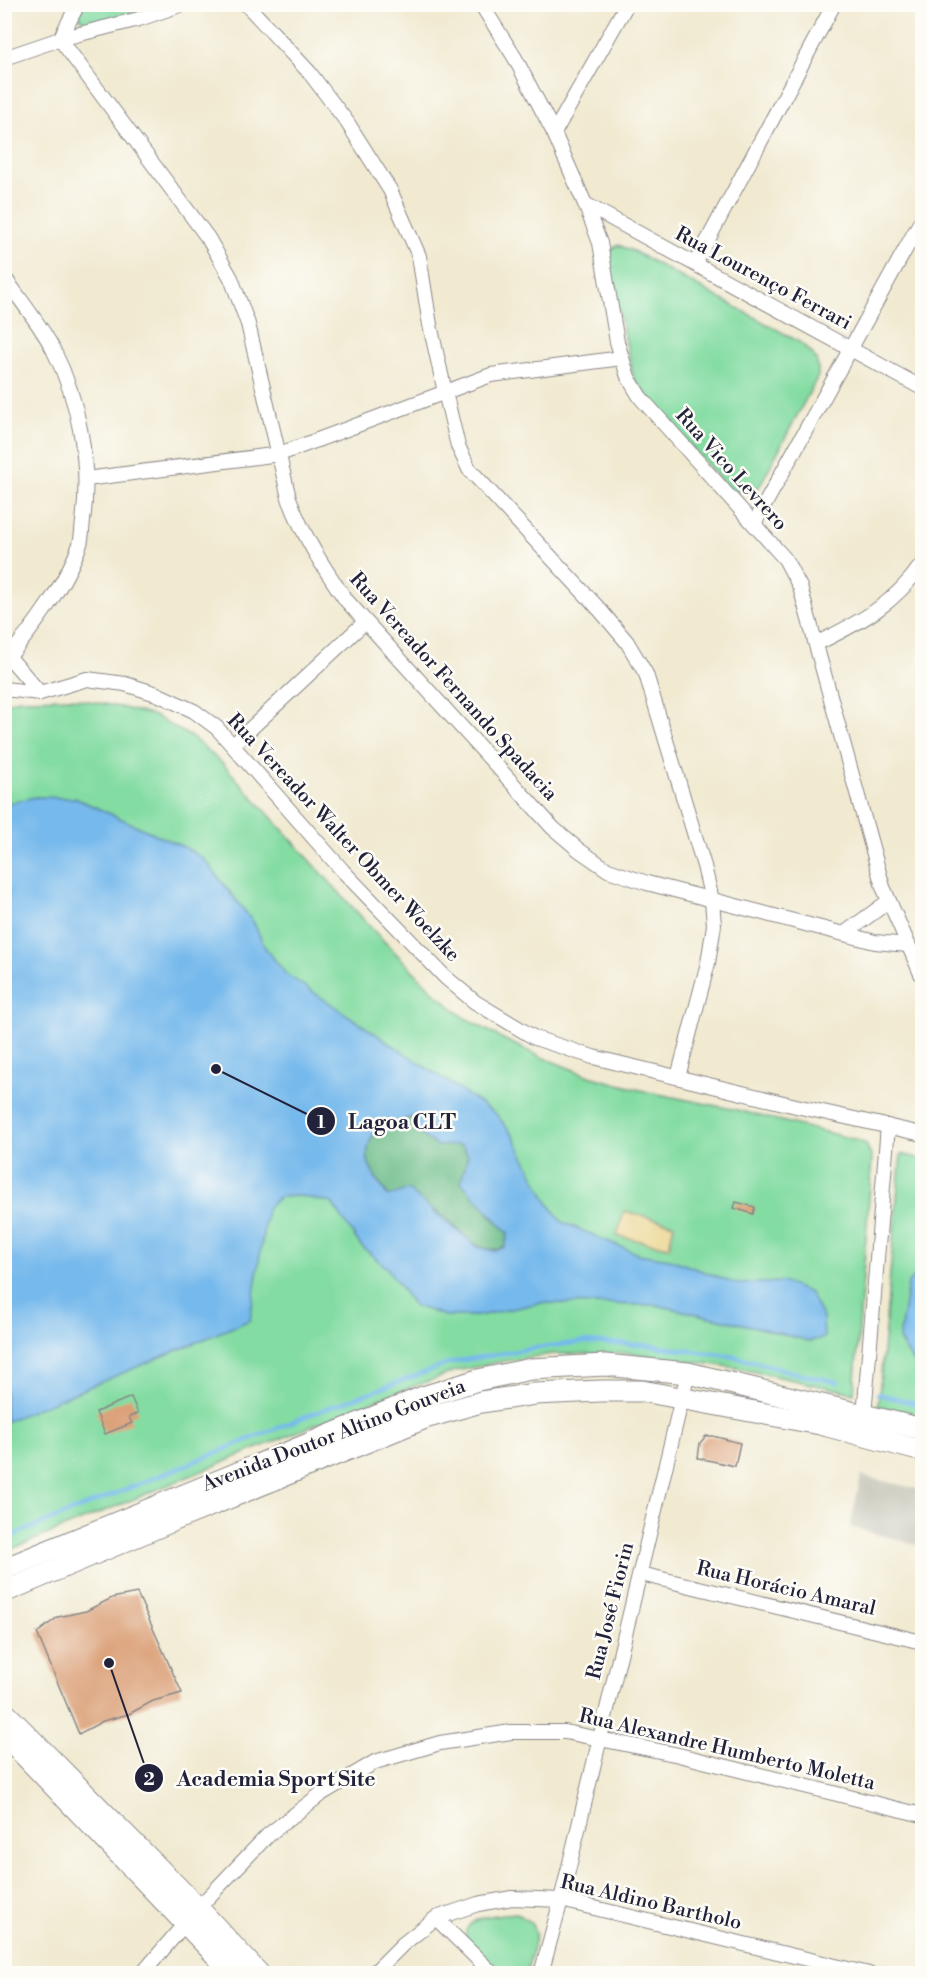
<svg xmlns="http://www.w3.org/2000/svg" width="927" height="1978" font-family="'Libre Bodoni',serif">
<rect width="100%" height="100%" fill="#fdfcf7"/>
<filter id="ink" filterUnits="userSpaceOnUse"><feTurbulence type="fractalNoise" baseFrequency=".0167" numOctaves="2"/><feDisplacementMap in="SourceGraphic" scale="12" xChannelSelector="R" yChannelSelector="G"/><feConvolveMatrix kernelMatrix="1 2 1 2 8 2 1 2 1" color-interpolation-filters="sRGB"/></filter>
<filter id="wash" filterUnits="userSpaceOnUse"><feTurbulence type="fractalNoise" baseFrequency=".008" numOctaves="4" result="noise"/><feDisplacementMap in="SourceGraphic" scale="24" xChannelSelector="R" yChannelSelector="G"/><feGaussianBlur stdDeviation="1.35" result="paint"/><feColorMatrix in="noise" values="0 0 0 0 0 0 0 0 0 0 0 0 0 0 0 0 0 1.4 0 .05"/><feComposite in="paint" operator="in"/></filter>
<g filter="url(#wash)">
<rect width="100%" height="100%" fill="#f1ead1"/>
<polygon fill="#c6c5b8" points="861,1476 922,1490 922,1546 850,1527"/>
<g fill="#83dca2" stroke="#527f6e" stroke-width="1.5">
<polygon points="83,5 160,5 86,25 79,16"/>
<path d="M618,245L633,251L798,341C812,353 819,356 818,376L759,487C747,494 740,494 728,488L666,419L634,379L608,262L611,250Z"/>
<polygon points="72,698 120,707 155,716 193,738 223,764 375,932 435,993 465,1018 503,1039 539,1056 589,1076 648,1092 737,1110 857,1140 866,1144 872,1159 854,1393 737,1368 631,1353 552,1354 499,1362 456,1371 358,1407 5,1552 5,703 19,699"/>
<polygon points="901,1154 922,1159 922,1416 878,1406"/>
<path d="M517,1913L531,1923L536,1933L527,1973H495L467,1943C457,1915 500,1914 517,1913Z"/>
</g>
<path fill="#6abc88" stroke="#466f62" stroke-width="1.5" d="M412,1117L461,1145L468,1155L488,1212L508,1233L505,1247C474,1260 458,1222 434,1210C421,1203 403,1201 389,1196C366,1165 358,1154 382,1120L397,1122Z"/>
<polygon fill="#eeda9e" stroke="#887e6c" stroke-width="1.5" points="624,1211 674,1224 669,1247 617,1236"/>
<g fill="#76b9ec" stroke="#4c6e94" stroke-width="1.5" fill-rule="evenodd">
<path d="M35,797L75,798L188,849L205,860L254,923L264,946L286,974L496,1114L514,1137L548,1203L562,1222L638,1254L670,1259L737,1284L783,1282L810,1293L823,1318L824,1338L809,1341L756,1327L656,1305L540,1303L478,1316H445L413,1305L387,1268L361,1246L332,1203L300,1196L279,1197L267,1208L250,1320L5,1422L4,804ZM412,1117L414,1130L437,1146L461,1145L468,1155L461,1182L508,1233L505,1247L495,1251L478,1247L408,1190L388,1196C366,1165 358,1154 382,1121L397,1122Z"/>
<polygon points="922,1270 922,1365 914,1363 899,1340 908,1283"/>
</g>
<g fill="none" stroke-linecap="round" stroke-linejoin="round">
<g stroke="#76b9ec" stroke-width="4.5">
<polyline points="878,1394 922,1405"/>
<polyline points="4,1539 309,1415 453,1362 535,1348 583,1342 647,1345 736,1357 807,1376 838,1382"/>
</g>
</g>
<g id="blocks">
<g fill="#dba179">
<polygon points="736,1202 755,1207 753,1214 734,1208"/>
<polygon points="131,1397 138,1413 129,1417 132,1423 105,1434 96,1412"/>
<polygon points="706,1436 713,1436 740,1443 735,1466 698,1458 700,1443"/>
<polygon points="137,1593 182,1693 153,1701 129,1714 103,1721 79,1734 37,1633 58,1617 86,1611 112,1598"/>
</g>
</g>
</g>
<g filter="url(#ink)">
<use href="#blocks" fill-opacity="0" stroke="#8a8686" stroke-width="1.5"/>
<g fill="none" stroke-linecap="round" stroke-linejoin="round">
<g stroke="#8a8686" stroke-width="16">
<g id="minor">
<path d="M78,4L60,39L208,238L231,278L248,324L289,498C303,536 323,567 346,600L553,828L579,850L608,870L647,883L875,942L908,945"/>
<polyline points="246,4 309,72 347,122 390,190 419,256 430,325 445,392 458,446 469,469 600,610 627,642 646,674 704,866 712,900 714,925 708,963 678,1077"/>
<polyline points="481,4 515,58 554,133 585,204 600,243 617,342 628,377 640,397 785,559 800,587 883,887 922,976"/>
<polyline points="4,58 60,39 139,19 183,4"/>
<polyline points="554,133 627,4"/>
<polyline points="585,204 922,388"/>
<polyline points="695,264 834,4"/>
<path d="M4,277C19,298 42,327 53,349C79,400 91,464 83,521C82,529 82,537 80,544C66,584 32,630 4,662"/>
<polyline points="86,479 280,454 491,375 622,358"/>
<polyline points="754,524 922,219"/>
<path d="M816,644C860,622 893,606 922,564"/>
<polyline points="9,657 40,693"/>
<polyline points="4,689 40,693 87,679 125,684 157,694 194,711 217,728 343,871 445,977 475,1002 535,1038 593,1057 796,1106 922,1134"/>
<polyline points="233,745 365,622"/>
<polyline points="845,933 889,901"/>
<polyline points="860,1422 864,1415 888,1126"/>
<polyline points="641,1574 922,1642"/>
<polyline points="436,1918 493,1974"/>
<polyline points="142,1974 198,1908 268,1835 321,1794 375,1762 440,1743 511,1732 565,1732 679,1755 922,1815"/>
<polyline points="373,1974 403,1944 436,1918 478,1904 512,1898 561,1900 869,1974"/>
<polyline points="541,1974 561,1900 688,1373"/>
</g>
</g>
<g stroke="#8a8686" stroke-width="23">
<g id="primary">
<polyline points="4,1569 423,1397 478,1380 531,1369 605,1365 688,1373 922,1429"/>
<polyline points="4,1592 177,1519 425,1418 481,1402 535,1394 601,1391 642,1391 820,1424 922,1451"/>
<polyline points="4,1712 198,1908 259,1974"/>
<polyline points="4,1734 234,1974"/>
</g>
</g>
<use href="#minor" stroke="#fff" stroke-width="14"/>
<use href="#primary" stroke="#fff" stroke-width="21"/>
</g>
</g>
<g text-anchor="middle" dominant-baseline="central" stroke-width="5" stroke-linejoin="round" paint-order="stroke">
<g font-size="20" fill="#22223b" stroke="#fdfcf7">
<text transform="translate(763 279) rotate(28)">Rua Lourenço Ferrari</text>
<text transform="translate(731 470) rotate(48)">Rua Vico Levrero</text>
<text transform="translate(453 687) rotate(48)">Rua Vereador Fernando Spadacia</text>
<text transform="translate(343 838) rotate(47)">Rua Vereador Walter Obmer Woelzke</text>
<text transform="translate(334 1436) rotate(-21)">Avenida Doutor Altino Gouveia</text>
<text transform="translate(786 1589) rotate(13)">Rua Horácio Amaral</text>
<text transform="translate(611 1611) rotate(-76)">Rua José Fiorin</text>
<text transform="translate(727 1750) rotate(13)">Rua Alexandre Humberto Moletta</text>
<text transform="translate(651 1903) rotate(13)">Rua Aldino Bartholo</text>
</g>
</g>
<path fill="none" stroke="#22223b" stroke-width="2" d="M216 1069L321 1121M109 1663L149 1778"/>
<g fill="#22223b" stroke="#fdfcf7" stroke-width="2">
<circle cx="216" cy="1069" r="6"/>
<circle cx="109" cy="1663" r="6"/>
<circle cx="321" cy="1121" r="15"/>
<circle cx="149" cy="1778" r="15"/>
</g>
<g font-size="18" text-anchor="middle" font-weight="bold" fill="#fff">
<text x="321" y="1128">1</text>
<text x="149" y="1785">2</text>
</g>
<g font-size="21" text-anchor="middle" font-weight="bold" fill="#22223b" stroke="#fdfcf7" stroke-width="5" stroke-linejoin="round" paint-order="stroke">
<text x="402" y="1129">Lagoa CLT</text>
<text x="276" y="1786">Academia Sport Site</text>
</g>
<rect width="927" height="1978" fill="none" stroke="#fdfcf7" stroke-width="24"/>
</svg>
